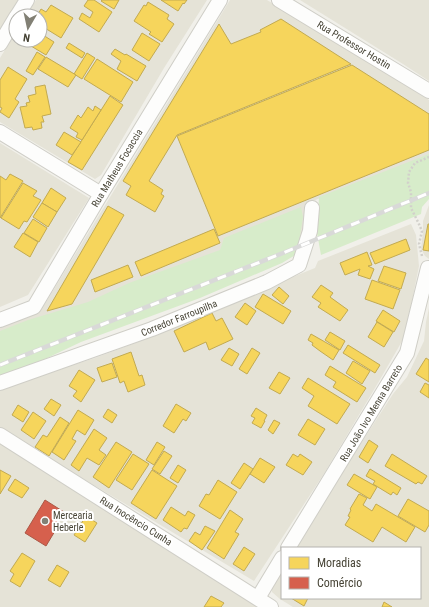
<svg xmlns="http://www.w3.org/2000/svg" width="429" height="607" font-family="'Roboto Condensed',sans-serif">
<rect width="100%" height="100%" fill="#f1f0ea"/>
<g fill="#e5e3d7">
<polygon points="0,0 21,0 0,34"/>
<polygon points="36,0 207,0 164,68 101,175 95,179 0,122 0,58 16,32 16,40 40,40 40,16 26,16"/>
<polygon points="230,0 267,0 429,100 429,188 323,197 305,204 306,217 304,239 47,341 0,361 0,328 32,315 45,304"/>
<polygon points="300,0 429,0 429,81 403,64"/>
<polygon points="0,143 89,198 28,295 0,307"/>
<polygon points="429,205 429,259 425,256 421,249 423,231 423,221"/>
<polygon points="411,224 416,235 419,266 405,336 378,383 325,472 254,581 0,429 0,388 95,358 151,337 250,294 315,268 318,261"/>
<polygon points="429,308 429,607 293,607 280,599 272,592 272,586 282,569 282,598 420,598 420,548 295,548 347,465 393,394 407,377 424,341 426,322"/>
<polygon points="0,443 264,607 0,607"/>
</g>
<g fill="#d7ecca">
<polygon points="429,154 429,199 422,207 421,214 321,255 317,233 319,197"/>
<polygon points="301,207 303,217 297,254 282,263 200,298 81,342 43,360 0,376 0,331 28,320 88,302 129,283 220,250 224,238"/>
</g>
<g fill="#f6d55c" stroke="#c2aa51">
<polygon points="88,0 94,0 112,12 99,32 79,19 82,13 90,18 93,12 84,6"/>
<polygon points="102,0 119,0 114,9 101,1"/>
<polygon points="161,0 187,0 184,4 183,3 178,11"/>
<polygon points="148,2 169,15 167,19 174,24 162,42 149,34 151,32 134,21 144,5 146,6"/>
<polygon points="51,5 73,18 61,38 40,25 40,16 37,16 41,9 46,12"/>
<polygon points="281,19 351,64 177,135 149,181 163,190 161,194 164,196 155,212 126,195 131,186 123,181 219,24 231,44 261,32 260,30"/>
<polygon points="40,26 46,30 43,35 54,42 46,55 21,40 40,40"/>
<polygon points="142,33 160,44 149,61 132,50"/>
<polygon points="69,43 85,53 82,58 66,48"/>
<polygon points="115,49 125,55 126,54 146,66 137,81 117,69 121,61 111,54"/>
<polygon points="37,52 45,57 33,75 26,71"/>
<polygon points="87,53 95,58 82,79 74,74"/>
<polygon points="46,57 76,75 68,87 38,69"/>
<polygon points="97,59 133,82 121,102 84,79"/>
<polygon points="352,65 429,114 429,150 218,236 177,136"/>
<polygon points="8,67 27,79 15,99 19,102 9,118 0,112 2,108 0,107 0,80"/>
<polygon points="45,85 51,114 42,116 44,122 41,122 42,128 33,130 32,127 25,128 20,107 27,106 26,103 30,102 28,96 36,94 35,87"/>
<polygon points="110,96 123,105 82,170 68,162"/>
<polygon points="95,106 101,110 82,140 76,137 78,133 70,128 78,115 81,118 88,107 93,111"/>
<polygon points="64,132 81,142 72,155 56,145"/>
<polygon points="10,174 23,181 0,218 0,176 6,180"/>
<polygon points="23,183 37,191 33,196 41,200 27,222 24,221 19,229 1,218"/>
<polygon points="51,188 66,198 57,212 42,203"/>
<polygon points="42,203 57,212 48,227 33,217"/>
<polygon points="108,206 124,215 72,304 47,311"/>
<polygon points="33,219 47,228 39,242 24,233"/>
<polygon points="428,224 429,224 429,251 423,250"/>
<polygon points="214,229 220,243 141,276 135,262"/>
<polygon points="23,233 38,242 30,257 14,247"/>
<polygon points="406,239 410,250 375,264 370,253"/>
<polygon points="367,252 372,265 368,266 374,269 370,279 358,275 360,269 345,275 340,263"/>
<polygon points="128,265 133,277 95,292 91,280"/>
<polygon points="384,266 406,273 401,289 378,281"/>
<polygon points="372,280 400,290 393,309 365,299"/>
<polygon points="321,285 333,293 330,297 348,310 340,321 318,307 321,303 312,297"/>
<polygon points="279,287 289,296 283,304 272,295"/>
<polygon points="263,294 291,311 283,324 255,307"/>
<polygon points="245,303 256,311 247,325 235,317"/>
<polygon points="383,310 400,321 394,332 376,321"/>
<polygon points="212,313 216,321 222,318 233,339 209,350 206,342 184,352 174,331"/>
<polygon points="377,322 393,332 384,347 368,337"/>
<polygon points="330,332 345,341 340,350 325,340"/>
<polygon points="311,334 339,350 333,360 320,351 312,345 313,343 308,340"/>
<polygon points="348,345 380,365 375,373 343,353"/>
<polygon points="229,348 239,354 232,366 221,360"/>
<polygon points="252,348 260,353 247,374 239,369"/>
<polygon points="131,352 139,376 142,375 145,385 128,392 124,381 120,383 112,359"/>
<polygon points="426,358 429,360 429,382 416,374"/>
<polygon points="353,361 370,371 362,384 346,373"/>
<polygon points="112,363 117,377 102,382 97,368"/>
<polygon points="330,366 366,388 357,402 333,387 336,382 325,375"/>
<polygon points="79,370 95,380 81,402 73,396 77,391 69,386"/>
<polygon points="279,372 290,378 280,394 269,388"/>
<polygon points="308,378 350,404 337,424 308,406 314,396 302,388"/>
<polygon points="425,383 429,385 429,398 420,392"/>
<polygon points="51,399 61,405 54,416 44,409"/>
<polygon points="176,404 191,413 186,421 183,419 174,433 163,426"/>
<polygon points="18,405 29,412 23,422 12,415"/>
<polygon points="256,408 267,415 264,421 265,421 261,428 252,423 255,418 251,416"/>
<polygon points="108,409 117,415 112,423 103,417"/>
<polygon points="78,410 94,420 85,435 77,430 72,439 76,441 64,460 52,452"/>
<polygon points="33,412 46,421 34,439 21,430"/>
<polygon points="60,417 69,423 49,456 35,447 43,435 47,437"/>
<polygon points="308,419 325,429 315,445 298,435"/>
<polygon points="274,420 280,423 273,434 268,430"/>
<polygon points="94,429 107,438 99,450 106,455 99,465 87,458 79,471 71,465"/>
<polygon points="369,440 378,446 368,463 359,457"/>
<polygon points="116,442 132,452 109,488 93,477"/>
<polygon points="157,442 165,447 154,465 146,460"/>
<polygon points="164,451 172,456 160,474 152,469"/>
<polygon points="133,454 149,464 132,490 116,480"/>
<polygon points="293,454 298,457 300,454 312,462 303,475 286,465"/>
<polygon points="392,454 427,476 422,484 418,482 416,484 385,466"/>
<polygon points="260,458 275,467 264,483 250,474"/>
<polygon points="244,463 253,469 240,489 231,483"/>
<polygon points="178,465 186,470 178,483 170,478"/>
<polygon points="370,469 401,488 397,495 393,492 391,495 373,484 375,481 366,476"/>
<polygon points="0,470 11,476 0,494"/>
<polygon points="152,470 177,486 156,519 131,503"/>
<polygon points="354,474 377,487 370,499 347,485"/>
<polygon points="15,479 29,488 22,498 8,490"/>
<polygon points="218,480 237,492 220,519 199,506 206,494 209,495"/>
<polygon points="359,494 367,498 363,505 372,511 376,504 415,527 406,542 382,527 373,542 345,525 350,517 348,516 351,510 350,509"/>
<polygon points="408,499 429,511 429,525 425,532 398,516"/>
<polygon points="171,507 185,516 188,511 195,515 187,529 184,528 181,532 163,520"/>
<polygon points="230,510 243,519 235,532 239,534 224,559 207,548"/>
<polygon points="86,516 97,523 85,542 74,535"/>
<polygon points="205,526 215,531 202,550 189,541 195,532 200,535"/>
<polygon points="244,547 255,554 244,571 233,564"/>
<polygon points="22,553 35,561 20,587 10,581 14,574 10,571"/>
<polygon points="57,565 69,572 60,587 48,580"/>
<polygon points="211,596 224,603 221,607 204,607"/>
<polygon points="291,598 308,598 304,606"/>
<polygon points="384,602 392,607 382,607"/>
</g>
<polygon fill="#d6604d" stroke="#ab5846" points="45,500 64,512 53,530 55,531 46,546 25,533"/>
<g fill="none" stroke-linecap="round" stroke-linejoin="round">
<g stroke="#cfcec7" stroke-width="16">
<g id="street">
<polyline points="279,0 429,91"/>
<polyline points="17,16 27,0"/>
<polyline points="0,44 16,17"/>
<polyline points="0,132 101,194"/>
<polyline points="0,320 34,307 101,194 220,0"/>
<polyline points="0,383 152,329 267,282 299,265 310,231 312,208"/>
<polyline points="0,435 271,607"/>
<polyline points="288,548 407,353 428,268 429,268"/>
<polyline points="258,598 282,558"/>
</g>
</g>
<polyline stroke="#d2d0cb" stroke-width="2.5" stroke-dasharray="2 2" stroke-linecap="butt" points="422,256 419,244 422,231 418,222 411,208 411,192 408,183 409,172 415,163 429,157"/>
<use href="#street" stroke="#fdfdfc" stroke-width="14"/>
<g stroke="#d9d9d8" stroke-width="4.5">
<polyline id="rail" points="0,365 283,253 429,193"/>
</g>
<use href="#rail" stroke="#fff" stroke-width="3" stroke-dasharray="9" stroke-linecap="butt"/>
</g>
<circle fill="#828075" stroke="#fff" stroke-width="1.5" cx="45" cy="521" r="4"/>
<g text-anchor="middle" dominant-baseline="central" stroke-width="4" stroke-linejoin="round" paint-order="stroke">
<g font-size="10" fill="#474436" stroke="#fff">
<text transform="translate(354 45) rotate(31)">Rua Professor Hostin</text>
<text transform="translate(117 168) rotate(-59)">Rua Matheus Focaccia</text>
<text transform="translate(179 318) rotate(-22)">Corredor Farroupilha</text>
<text transform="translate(371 413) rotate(-59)">Rua João Ivo Menna Barreto</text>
<text transform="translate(136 521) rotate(32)">Rua Inocêncio Cunha</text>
</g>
<g font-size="10" fill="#474436" stroke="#fff" text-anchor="start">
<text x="53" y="515">Mercearia<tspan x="53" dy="12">Heberle</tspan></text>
</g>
</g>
<rect x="281" y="547" width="140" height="52" fill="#ffffff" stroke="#b5b4af"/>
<rect x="289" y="557" width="20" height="12" fill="#f6d55c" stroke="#b5b4af"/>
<text x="317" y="567" font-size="12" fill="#474436">Moradias</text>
<rect x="289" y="577" width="20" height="12" fill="#d6604d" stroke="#b5b4af"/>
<text x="317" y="587" font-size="12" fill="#474436">Comércio</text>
<g transform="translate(28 28) rotate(189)"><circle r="19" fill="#ffffff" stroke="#b5b4af"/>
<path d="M0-3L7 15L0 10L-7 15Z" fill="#828075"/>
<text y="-6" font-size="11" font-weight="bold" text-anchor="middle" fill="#474436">N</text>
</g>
</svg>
